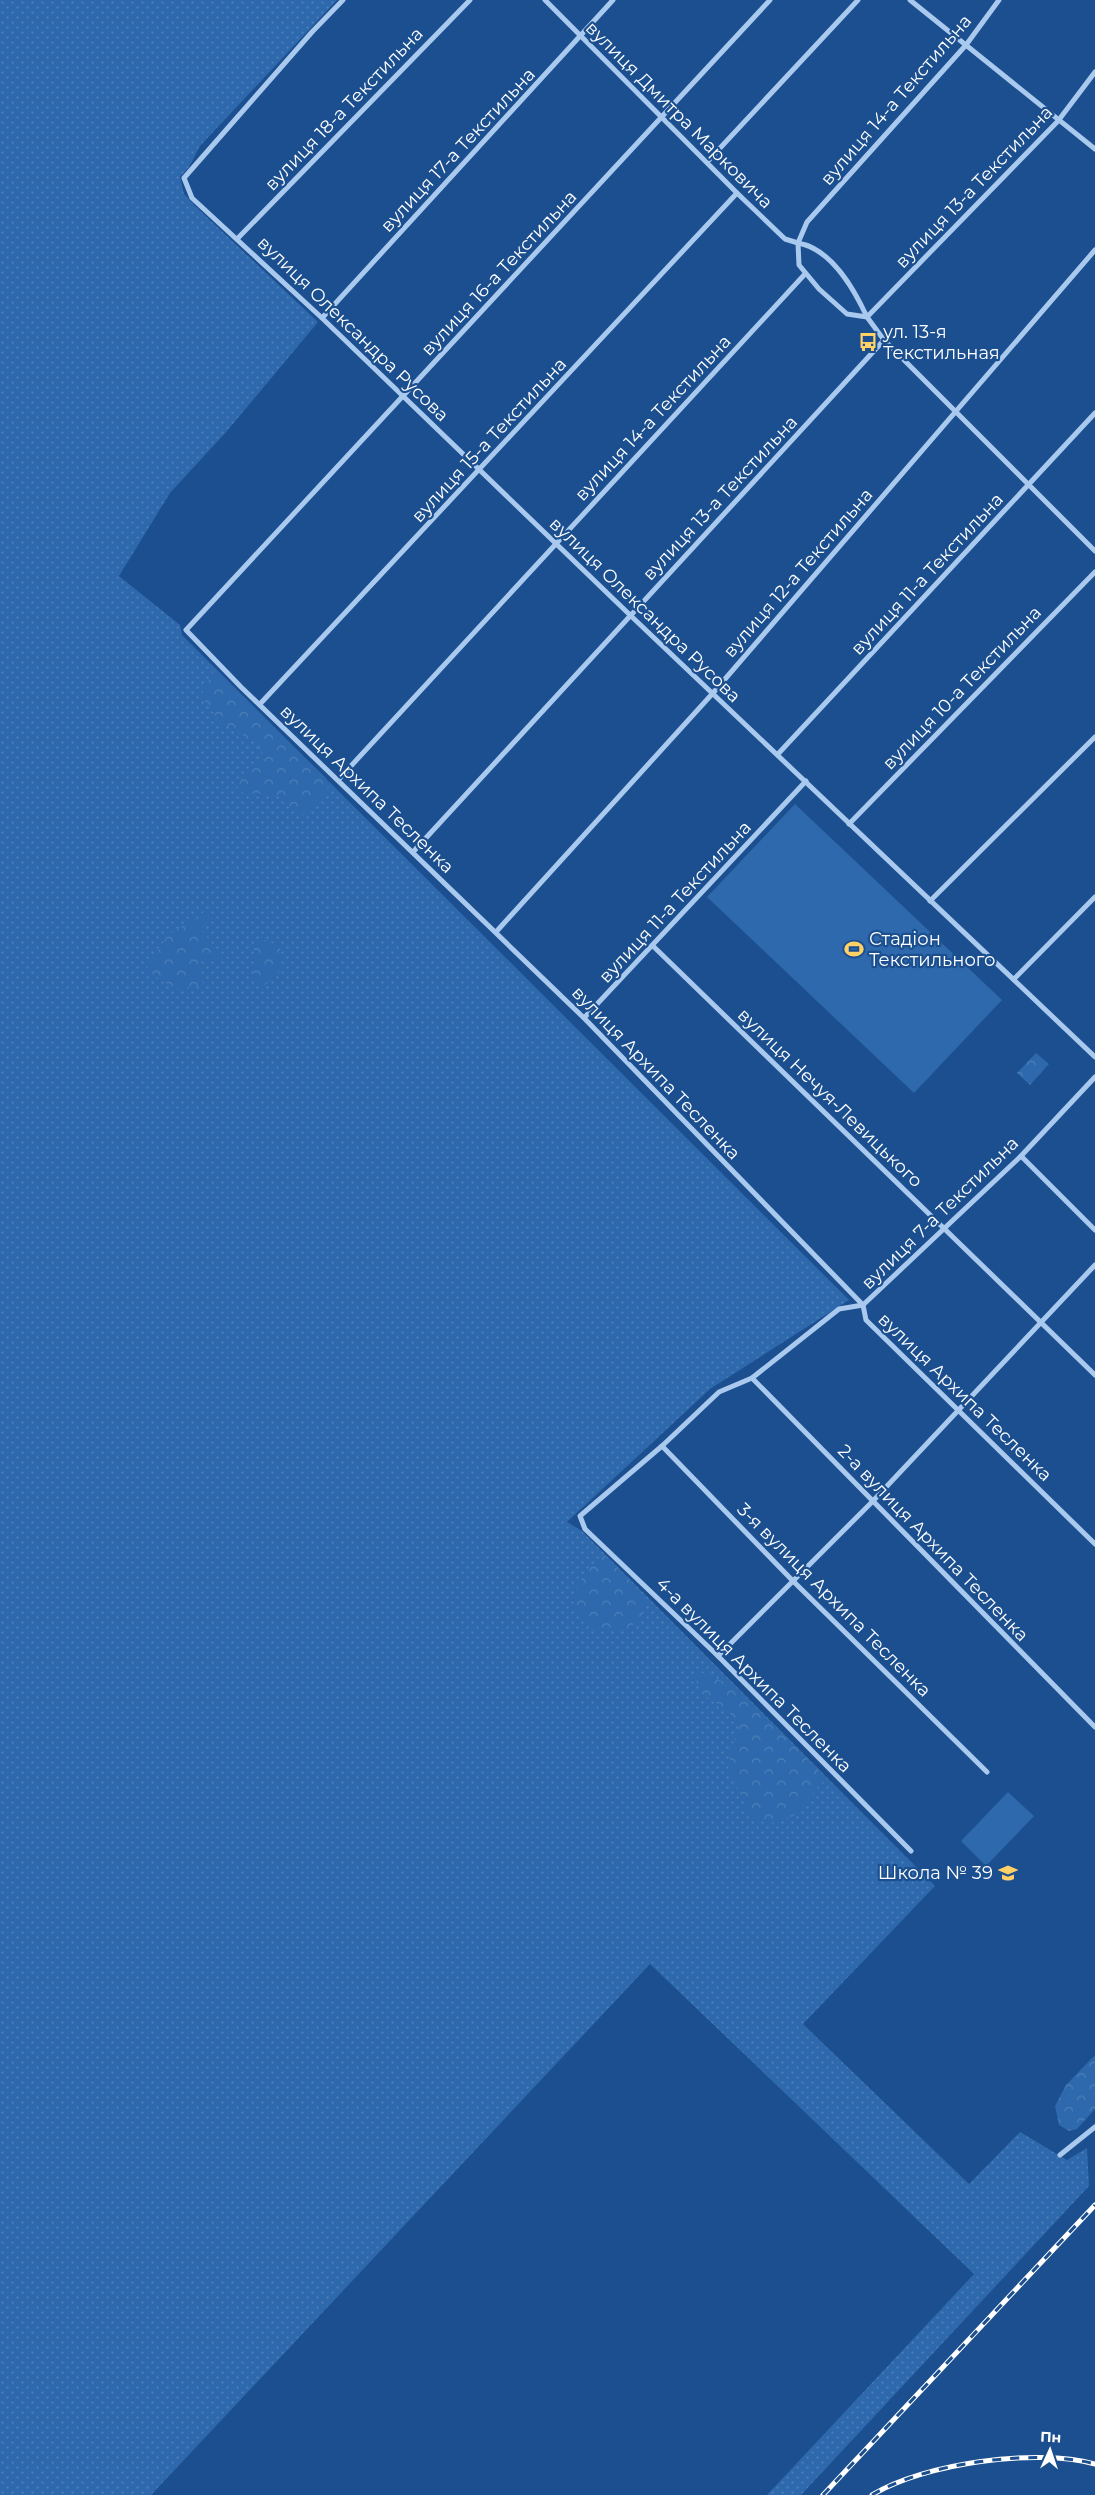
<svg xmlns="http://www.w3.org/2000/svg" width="1095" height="2495" font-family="Montserrat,sans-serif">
<defs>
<pattern id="grass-dots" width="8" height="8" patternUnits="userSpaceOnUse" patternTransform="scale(1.25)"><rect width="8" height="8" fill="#2e69ad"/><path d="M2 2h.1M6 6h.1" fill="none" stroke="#4d80b9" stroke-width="1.8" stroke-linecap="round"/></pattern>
<pattern id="forest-crowns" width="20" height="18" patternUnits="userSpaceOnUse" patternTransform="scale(1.25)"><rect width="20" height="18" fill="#2e69ad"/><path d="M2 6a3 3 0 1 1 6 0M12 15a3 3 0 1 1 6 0" fill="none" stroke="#4d80b9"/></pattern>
</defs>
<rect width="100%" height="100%" fill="#1b4f8f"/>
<polygon fill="url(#grass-dots)" points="0,0 337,0 200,146 189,167 180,177 184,194 194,205 318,322 227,431 170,493 119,576 180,625 182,635 849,1300 710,1389 567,1522 582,1531 935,1886 803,2024 969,2184 1020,2132 1067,2160 1087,2148 1089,2186 801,2495 767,2495 974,2274 650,1964 151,2495 0,2495"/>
<g fill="url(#forest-crowns)">
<polygon points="214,670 326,778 328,790 300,818 279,795 236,792 243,774 264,755 255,742 221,723 201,696"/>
<polygon points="204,912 211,920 201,929 222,958 200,960 203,986 175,989 146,970 167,936"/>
<polygon points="266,940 280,947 282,969 263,987 254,977 254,944"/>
<polygon points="1036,1053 1049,1064 1030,1085 1017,1073"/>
<path d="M603,1554L629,1579L644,1599V1615L629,1628L596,1632C591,1627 581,1622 578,1616C565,1591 587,1571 603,1554Z"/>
<polygon points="705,1672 739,1691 826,1778 793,1816 768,1824 751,1817 728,1768 734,1740 740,1727 729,1712 700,1692 695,1677"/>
<polygon points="1095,2055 1095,2109 1077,2129 1069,2131 1059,2125 1055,2106 1066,2085"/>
</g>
<g fill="#2e69ad">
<polygon points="795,804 1002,1000 914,1093 707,897"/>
<polygon points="1008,1792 1034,1816 986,1866 961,1841"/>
</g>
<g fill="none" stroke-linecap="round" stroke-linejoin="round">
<g stroke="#a9c9ee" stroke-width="5">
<polyline points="343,0 312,32 184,178 192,198 322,318 630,615 1095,1057"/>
<polyline points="545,0 737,193 785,239 798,243 799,265 819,289 847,314 867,317 884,340 1095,551"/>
<polyline points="770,0 186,630 241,687 584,1018 863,1305 866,1320 1095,1544"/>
<polyline points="910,0 1095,149"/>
<path d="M999,0L966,45L807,222L798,243C832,249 854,289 867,317L1058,121L1095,72"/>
<polyline points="707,162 858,0"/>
<polyline points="238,238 470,0"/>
<polyline points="322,318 613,0"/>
<polyline points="260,704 737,193"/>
<polyline points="778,754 1095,413"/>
<polyline points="338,780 805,274"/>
<polyline points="849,824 1095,572"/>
<polyline points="413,852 884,340"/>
<polyline points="930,901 1095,737"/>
<polyline points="496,932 713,693 1095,250"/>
<polyline points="653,946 1095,1375"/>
<polyline points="1014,979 1095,897"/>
<polyline points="584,1018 806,781"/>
<polyline points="1021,1156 1095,1230"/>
<polyline points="752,1378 1095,1727"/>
<polyline points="662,1446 793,1581 987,1772"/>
<polyline points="718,1656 872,1502 1095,1265"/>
<polyline points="911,1851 718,1656 585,1529 580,1516 662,1446 719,1392 752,1378 839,1309 863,1305 1021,1156 1095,1077"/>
<polyline points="1060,2155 1095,2127"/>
</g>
<g stroke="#fff" stroke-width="5">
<g id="rail">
<polyline points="823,2495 1095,2205"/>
<path d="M872,2495C925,2463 1035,2448 1095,2464"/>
</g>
</g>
<use href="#rail" stroke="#1b4f8f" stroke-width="3" stroke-dasharray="9" stroke-linecap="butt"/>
</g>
<defs>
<g id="bus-bare" transform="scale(1.5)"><path d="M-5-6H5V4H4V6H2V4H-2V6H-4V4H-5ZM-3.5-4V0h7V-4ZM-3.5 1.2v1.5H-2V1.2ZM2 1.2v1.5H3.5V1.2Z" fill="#ffd166" stroke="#1b4f8f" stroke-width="2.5" paint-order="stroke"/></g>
<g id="stadium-bare" transform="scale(1.5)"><path d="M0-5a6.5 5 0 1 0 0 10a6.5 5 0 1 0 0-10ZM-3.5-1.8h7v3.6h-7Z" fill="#ffd166" stroke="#1b4f8f" stroke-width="2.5" paint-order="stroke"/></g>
<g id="school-bare" transform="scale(1.5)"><path d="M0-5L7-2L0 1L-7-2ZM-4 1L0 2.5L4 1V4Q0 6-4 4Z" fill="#ffd166" stroke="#1b4f8f" stroke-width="2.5" paint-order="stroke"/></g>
</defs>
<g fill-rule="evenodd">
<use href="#bus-bare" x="868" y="342"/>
<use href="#stadium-bare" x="854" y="949"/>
<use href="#school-bare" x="1008" y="1873"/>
</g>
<g text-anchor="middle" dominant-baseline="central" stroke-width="4.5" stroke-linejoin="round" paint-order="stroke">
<g font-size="18" fill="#fff" stroke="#1b4f8f">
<text transform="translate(896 100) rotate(-49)">вулиця 14-а Текстильна</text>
<text transform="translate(344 109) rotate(-46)">вулиця 18-а Текстильна</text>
<text transform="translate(679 115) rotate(45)">вулиця Дмитра Марковича</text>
<text transform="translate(458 150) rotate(-47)">вулиця 17-а Текстильна</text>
<text transform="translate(974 187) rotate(-46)">вулиця 13-а Текстильна</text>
<text transform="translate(499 273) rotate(-47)">вулиця 16-а Текстильна</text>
<text transform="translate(353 329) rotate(44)">вулиця Олександра Русова</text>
<text transform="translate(653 418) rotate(-47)">вулиця 14-а Текстильна</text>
<text transform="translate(489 440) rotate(-47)">вулиця 15-а Текстильна</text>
<text transform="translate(720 498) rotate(-47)">вулиця 13-а Текстильна</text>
<text transform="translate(798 573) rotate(-49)">вулиця 12-а Текстильна</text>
<text transform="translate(927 574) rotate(-47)">вулиця 11-а Текстильна</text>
<text transform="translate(645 610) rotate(44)">вулиця Олександра Русова</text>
<text transform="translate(962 688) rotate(-46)">вулиця 10-а Текстильна</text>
<text transform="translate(367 789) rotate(44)">вулиця Архипа Тесленка</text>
<text transform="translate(675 902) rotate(-47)">вулиця 11-а Текстильна</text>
<text transform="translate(656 1073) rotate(46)">вулиця Архипа Тесленка</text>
<text transform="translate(830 1098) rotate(44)">вулиця Нечуя-Левицького</text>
<text transform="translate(940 1213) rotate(-44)">вулиця 7-а Текстильна</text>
<text transform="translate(965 1397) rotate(44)">вулиця Архипа Тесленка</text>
<text transform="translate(933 1543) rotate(46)">2-а вулиця Архипа Тесленка</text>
<text transform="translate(834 1600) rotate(45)">3-я вулиця Архипа Тесленка</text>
<text transform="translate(754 1675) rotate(45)">4-а вулиця Архипа Тесленка</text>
</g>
<g font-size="18" fill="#fff" stroke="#1b4f8f" text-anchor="start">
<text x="883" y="332">ул. 13-я<tspan x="883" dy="21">Текстильная</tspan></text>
<text x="869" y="939">Стадіон<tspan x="869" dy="21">Текстильного</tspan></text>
<text x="993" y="1873" text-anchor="end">Школа № 39</text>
</g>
</g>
<g transform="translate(1050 2450) rotate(3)" stroke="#1b4f8f" stroke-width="4" paint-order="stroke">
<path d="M0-4L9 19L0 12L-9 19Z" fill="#ffffff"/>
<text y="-8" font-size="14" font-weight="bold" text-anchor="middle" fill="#ffffff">Пн</text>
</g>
</svg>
